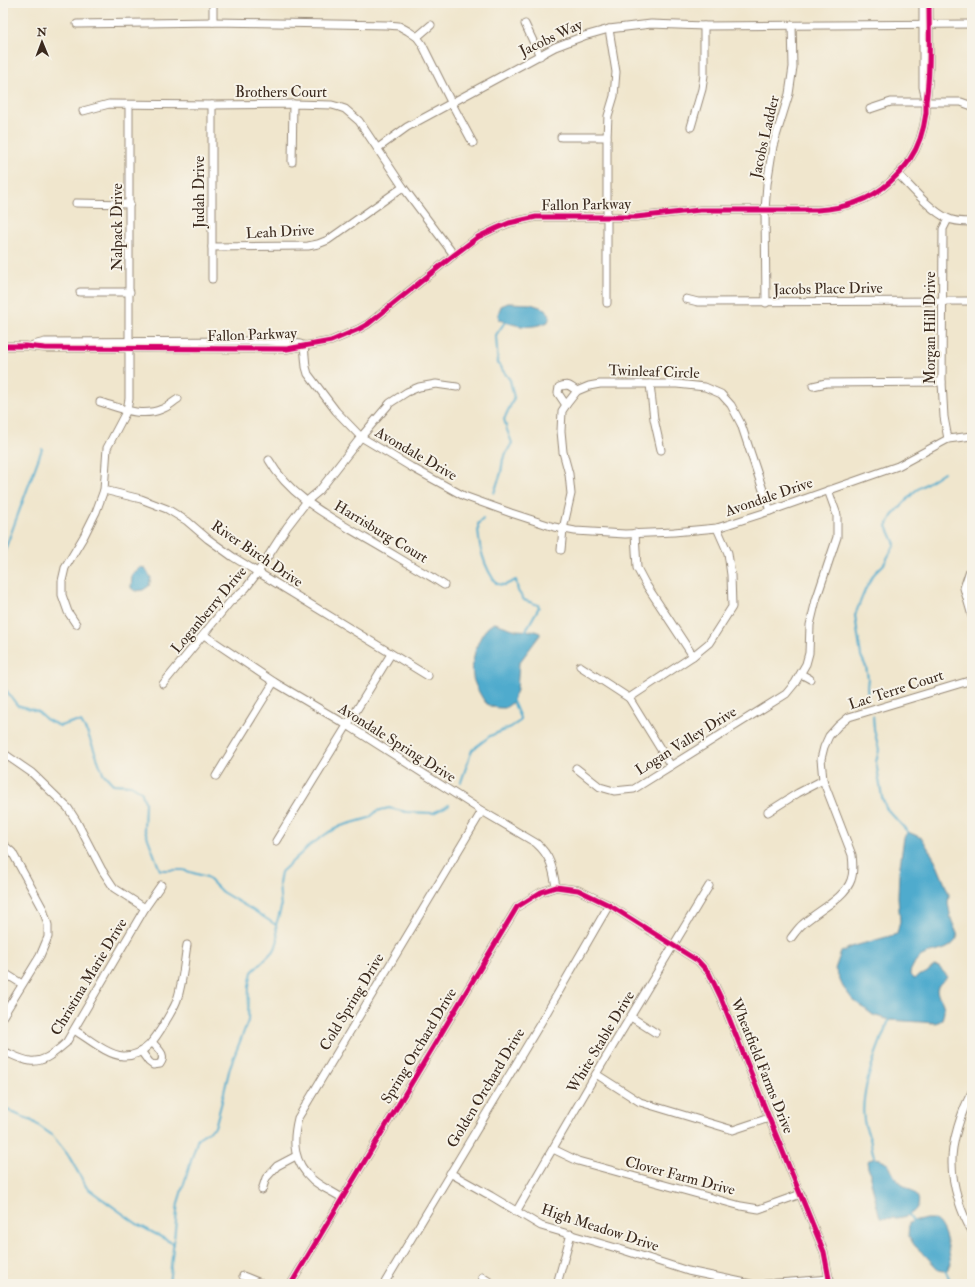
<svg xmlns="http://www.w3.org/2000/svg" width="975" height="1287" font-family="'IM FELL Double Pica',serif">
<rect width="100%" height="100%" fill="#f7f3e8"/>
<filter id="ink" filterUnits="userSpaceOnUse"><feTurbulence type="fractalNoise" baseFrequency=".025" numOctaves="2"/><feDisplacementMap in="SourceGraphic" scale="8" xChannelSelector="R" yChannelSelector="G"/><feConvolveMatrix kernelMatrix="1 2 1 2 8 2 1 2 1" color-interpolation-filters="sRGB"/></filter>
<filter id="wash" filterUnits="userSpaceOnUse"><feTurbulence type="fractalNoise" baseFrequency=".012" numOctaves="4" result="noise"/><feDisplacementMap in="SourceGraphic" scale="16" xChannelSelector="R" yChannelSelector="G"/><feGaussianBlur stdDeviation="0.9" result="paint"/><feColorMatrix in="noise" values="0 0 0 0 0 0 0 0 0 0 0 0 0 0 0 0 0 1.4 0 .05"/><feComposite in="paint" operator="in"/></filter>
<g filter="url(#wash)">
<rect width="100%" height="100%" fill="#f0e6cd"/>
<g fill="#4fabcd" stroke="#456a76">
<path d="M508,303L531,304L546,309L550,316L548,322C528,330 518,326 499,320L498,314L501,306Z"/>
<polygon points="141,567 146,569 151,578 149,586 143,590 135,591 131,588 132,574"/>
<path d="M495,623L516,630L535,631L540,633V635L519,663L517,690L512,703L505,708C498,708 490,708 485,702C482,698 473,682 473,677C470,661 479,628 495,623Z"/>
<path d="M908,832L922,838L935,860L949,894L948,903L951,919L958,936C948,959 922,945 913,966C911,970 910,971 910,975L914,979L917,976L926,973L934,966L939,967L948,977C926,993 944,994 944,1011C944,1014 942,1018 942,1020L936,1023L889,1020L873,1015L853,1000L843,987L835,969L841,952L851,947L897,934L900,921L898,897L899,873L904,837Z"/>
<path d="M875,1158C892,1160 889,1171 898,1181C904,1187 912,1189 917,1196C919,1199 919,1202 918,1205C913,1219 893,1219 880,1218L871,1182V1173L868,1168L867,1161Z"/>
<path d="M926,1219C929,1219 931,1219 933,1219C946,1224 949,1252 951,1264L947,1270L943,1271L939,1270L926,1256L915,1246L908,1236L909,1223L916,1220L918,1221Z"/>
</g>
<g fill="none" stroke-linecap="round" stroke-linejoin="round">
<g stroke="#4fabcd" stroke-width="2">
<polyline points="494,493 501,473 503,459 512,443 507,430 504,419 514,398 510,380 498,364 496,335 505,322"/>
<path d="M483,519L478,524C478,545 484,568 497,584L505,585L516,580L518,591L524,600L538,605L539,607L525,632"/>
<polyline points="3,555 42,449"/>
<polyline points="3,683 6,690 17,705 37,711 47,720 60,726 73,722 81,722 88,734 103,773 113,784 131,785 141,791 145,802 144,828 158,865 160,870 183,870 207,877 222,892 256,912 276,925"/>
<polyline points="868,696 867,687 868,678 866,667 861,656 855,615 865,590 874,574 884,564 895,544 887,526 892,516 915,491 944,472"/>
<polyline points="873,716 874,729 879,750 876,762 882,797 886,808 908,832"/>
<polyline points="461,782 472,750 490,736 511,727 520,721 520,718 512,699"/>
<polyline points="3,1108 32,1121 52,1135 68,1155 87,1188 137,1224 174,1244"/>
<path d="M876,1160C872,1154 872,1146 870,1139C869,1134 866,1130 865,1125C857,1096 878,1047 889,1020"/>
<polyline points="908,1214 914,1223"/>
<polyline points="945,1270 952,1284"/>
<polyline points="169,1284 178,1203 198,1138 215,1127 221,1105 230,1067 248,1021 249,986 252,972 275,949 278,940 276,925 281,908 279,884 281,872 309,846 329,832 341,826 369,818 377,811 389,808 406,812 433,813 449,805"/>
</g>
</g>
</g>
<g filter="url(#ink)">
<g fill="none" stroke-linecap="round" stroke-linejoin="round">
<g stroke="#968876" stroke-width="9">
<g id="minor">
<polyline points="923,3 923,87 926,100"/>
<polyline points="213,22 213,3"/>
<polyline points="77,24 213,22 387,25 399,26 408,31 417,37 422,44 452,104 473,143"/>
<polyline points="525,24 540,56"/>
<polyline points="417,37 431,25"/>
<polyline points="870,109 891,102 961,102 972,106"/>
<polyline points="83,111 109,104 212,105 293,104 332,105 339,107 345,109 359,121 403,187 454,255"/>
<polyline points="691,127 702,89 704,75 704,26"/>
<polyline points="561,137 607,137"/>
<polyline points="378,148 407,127 555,47 584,36 609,29 651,24 704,26 972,24"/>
<polyline points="292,162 293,104"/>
<path d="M898,174C911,187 931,211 947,218C954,222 964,222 972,222"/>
<polyline points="76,203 130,204"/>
<polyline points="948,219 943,229 942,382 944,417 948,439"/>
<polyline points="212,247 308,246 318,244 328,240 403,187"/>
<polyline points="212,279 212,105"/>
<polyline points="80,292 130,292"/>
<polyline points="686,299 698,302 972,301"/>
<polyline points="607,303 607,137 608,116 614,96 616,72 609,29"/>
<polyline points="766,303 765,210 767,184 773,146 789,94 793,67 792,25"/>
<polyline points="33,345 45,342 266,341 287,342 300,344"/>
<polyline points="304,345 306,367 308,374 336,411 361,437 411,467 464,496 511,513 554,527 575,531 625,534 674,532 717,528 770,511 898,466 948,439 972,436"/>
<path d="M3,346H25L45,348L287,349L331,341L359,329L368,324L454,255L478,237L497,228L509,223L536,217H636L700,210H817C845,208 869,201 890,182C897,175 905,168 910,159C919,146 924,128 926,113C926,109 926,105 926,101C931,69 929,35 929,3"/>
<polyline points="650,384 654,419 661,450"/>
<polyline points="813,386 826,383 942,382"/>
<path d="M100,402C120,408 141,418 162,409C168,407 173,402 178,399"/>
<path d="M566,405L558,393L559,387C568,383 570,386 577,391"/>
<path d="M269,460C290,497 330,517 365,538C388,551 410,565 433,578L444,585"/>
<polyline points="104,490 141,499 167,509 187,521 208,539 233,557 428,676"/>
<polyline points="635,533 637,568 645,583 693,656"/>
<polyline points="561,550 563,529 571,494 569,474 563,452 561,431 562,411 566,405 577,391 589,386 600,384 677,384 705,387 721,394 731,405 741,424 770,511"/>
<polyline points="970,570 964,588 972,616"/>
<polyline points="76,624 68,612 62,595 62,581 65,568 84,536 96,512 104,490 107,448 127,410 129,399 129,105"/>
<path d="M204,635L274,682L352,728L482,811L536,843C551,856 553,869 556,887"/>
<polyline points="580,666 629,698 671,766"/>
<polyline points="801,674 810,679"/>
<polyline points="163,684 230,602 246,588 258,572 287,527 307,501 319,491 361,437 390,403 407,392 419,387 436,384 457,387"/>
<polyline points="629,698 693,656 709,643 732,607 731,575 728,553 717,528"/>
<polyline points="3,753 32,773 68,808 77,822 102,870 114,888 145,908"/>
<polyline points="576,768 600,787 614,791 634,789 786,694 795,683 806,664 809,653 810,625 816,600 837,537 837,515 828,490"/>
<polyline points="216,776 274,682"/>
<polyline points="768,812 798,793 823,780"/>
<polyline points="276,841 391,654"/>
<polyline points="3,844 12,852 43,909 48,925 48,937 40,956 3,1016"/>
<path d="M791,938C795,933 798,928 803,924C817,911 845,898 851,880C854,872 853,863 852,855L823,780L821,759L824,747L829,736L838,726L849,717L972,680"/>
<polyline points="3,972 22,984"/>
<polyline points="631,1017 656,1033"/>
<path d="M74,1030C88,1038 107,1055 123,1056C146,1057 157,1036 167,1019C171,1012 175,1006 177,1000C183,982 184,963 187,945"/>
<path d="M3,1051C11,1054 21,1060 30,1061C45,1063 56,1051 66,1043L145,908L161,885"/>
<path d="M141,1051L149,1062L153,1065L160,1064C167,1055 158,1049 152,1042"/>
<polyline points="596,1074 640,1102 733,1130 769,1118"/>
<path d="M972,1092C962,1109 951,1144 952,1163C952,1184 961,1214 972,1231"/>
<polyline points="553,1149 578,1161 741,1206 759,1209 801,1194"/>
<polyline points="450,1173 491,1196 541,1226 623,1250 688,1271 751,1284"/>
<polyline points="262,1190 266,1178 277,1166 296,1156"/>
<path d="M342,1198C333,1192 321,1187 313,1180C293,1162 292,1143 298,1118L482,811"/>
<polyline points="516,1212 596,1074 709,886"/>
<polyline points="243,1276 263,1284"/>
<polyline points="482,1277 493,1284"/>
<polyline points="291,1284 517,907 541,892 556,887 578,890 609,905 698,961 709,973 721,998 769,1118 824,1252 830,1284"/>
<polyline points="384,1284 543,1019 609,905"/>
<polyline points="557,1284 571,1234"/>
<polyline points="765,1284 830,1279"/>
</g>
</g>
<use href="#minor" stroke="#fff" stroke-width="7"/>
<g stroke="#f7f3e8" stroke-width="8">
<g id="cycleway">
<path d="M3,346H25L45,348L287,349L331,341L359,329L368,324L454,255L478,237L497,228L509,223L536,217H636L700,210H817C845,208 869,201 890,182C897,175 905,168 910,159C919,146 924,128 926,113C926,109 926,105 926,101C931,69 929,35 929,3"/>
<polyline points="291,1284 517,907 541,892 556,887 578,890 609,905 698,961 709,973 721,998 769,1118 824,1252 830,1284"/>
</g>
</g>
<use href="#cycleway" stroke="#d6006c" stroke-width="5"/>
</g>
</g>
<g text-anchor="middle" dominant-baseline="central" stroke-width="4" stroke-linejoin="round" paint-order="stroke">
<g font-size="15" fill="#3b2a1e" stroke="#f7f3e8">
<text transform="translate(551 38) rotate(-25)">Jacobs Way</text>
<text x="281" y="92">Brothers Court</text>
<text transform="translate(765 137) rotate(-77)">Jacobs Ladder</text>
<text transform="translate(199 192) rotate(-90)">Judah Drive</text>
<text transform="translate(586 205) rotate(-1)">Fallon Parkway</text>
<text transform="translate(117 227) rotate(-90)">Nalpack Drive</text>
<text transform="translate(280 232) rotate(-3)">Leah Drive</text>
<text transform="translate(828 289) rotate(-1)">Jacobs Place Drive</text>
<text transform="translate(930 328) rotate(-90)">Morgan Hill Drive</text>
<text transform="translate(252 335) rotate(-2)">Fallon Parkway</text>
<text transform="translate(654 372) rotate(2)">Twinleaf Circle</text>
<text transform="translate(416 454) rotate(30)">Avondale Drive</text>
<text transform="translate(769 497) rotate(-19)">Avondale Drive</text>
<text transform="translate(381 532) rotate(31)">Harrisburg Court</text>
<text transform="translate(257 554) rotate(34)">River Birch Drive</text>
<text transform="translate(209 610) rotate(-50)">Loganberry Drive</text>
<text transform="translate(896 690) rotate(-18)">Lac Terre Court</text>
<text transform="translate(686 741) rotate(-32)">Logan Valley Drive</text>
<text transform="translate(397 743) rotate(32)">Avondale Spring Drive</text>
<text transform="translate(89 977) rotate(-59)">Christina Marie Drive</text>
<text transform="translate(352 1002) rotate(-59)">Cold Spring Drive</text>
<text transform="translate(601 1042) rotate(-59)">White Stable Drive</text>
<text transform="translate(419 1046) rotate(-59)">Spring Orchard Drive</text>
<text transform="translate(762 1066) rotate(68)">Wheatfield Farms Drive</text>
<text transform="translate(486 1088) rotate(-59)">Golden Orchard Drive</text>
<text transform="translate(680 1176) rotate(15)">Clover Farm Drive</text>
<text transform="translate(600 1228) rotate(18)">High Meadow Drive</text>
</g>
</g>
<rect width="975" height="1287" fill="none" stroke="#f7f3e8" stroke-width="16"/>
<g transform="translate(42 42) rotate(359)" stroke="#f7f3e8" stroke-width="3" paint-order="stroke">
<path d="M0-3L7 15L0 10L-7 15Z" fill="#3b2a1e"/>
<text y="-6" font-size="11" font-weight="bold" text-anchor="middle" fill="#3b2a1e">N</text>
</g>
</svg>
